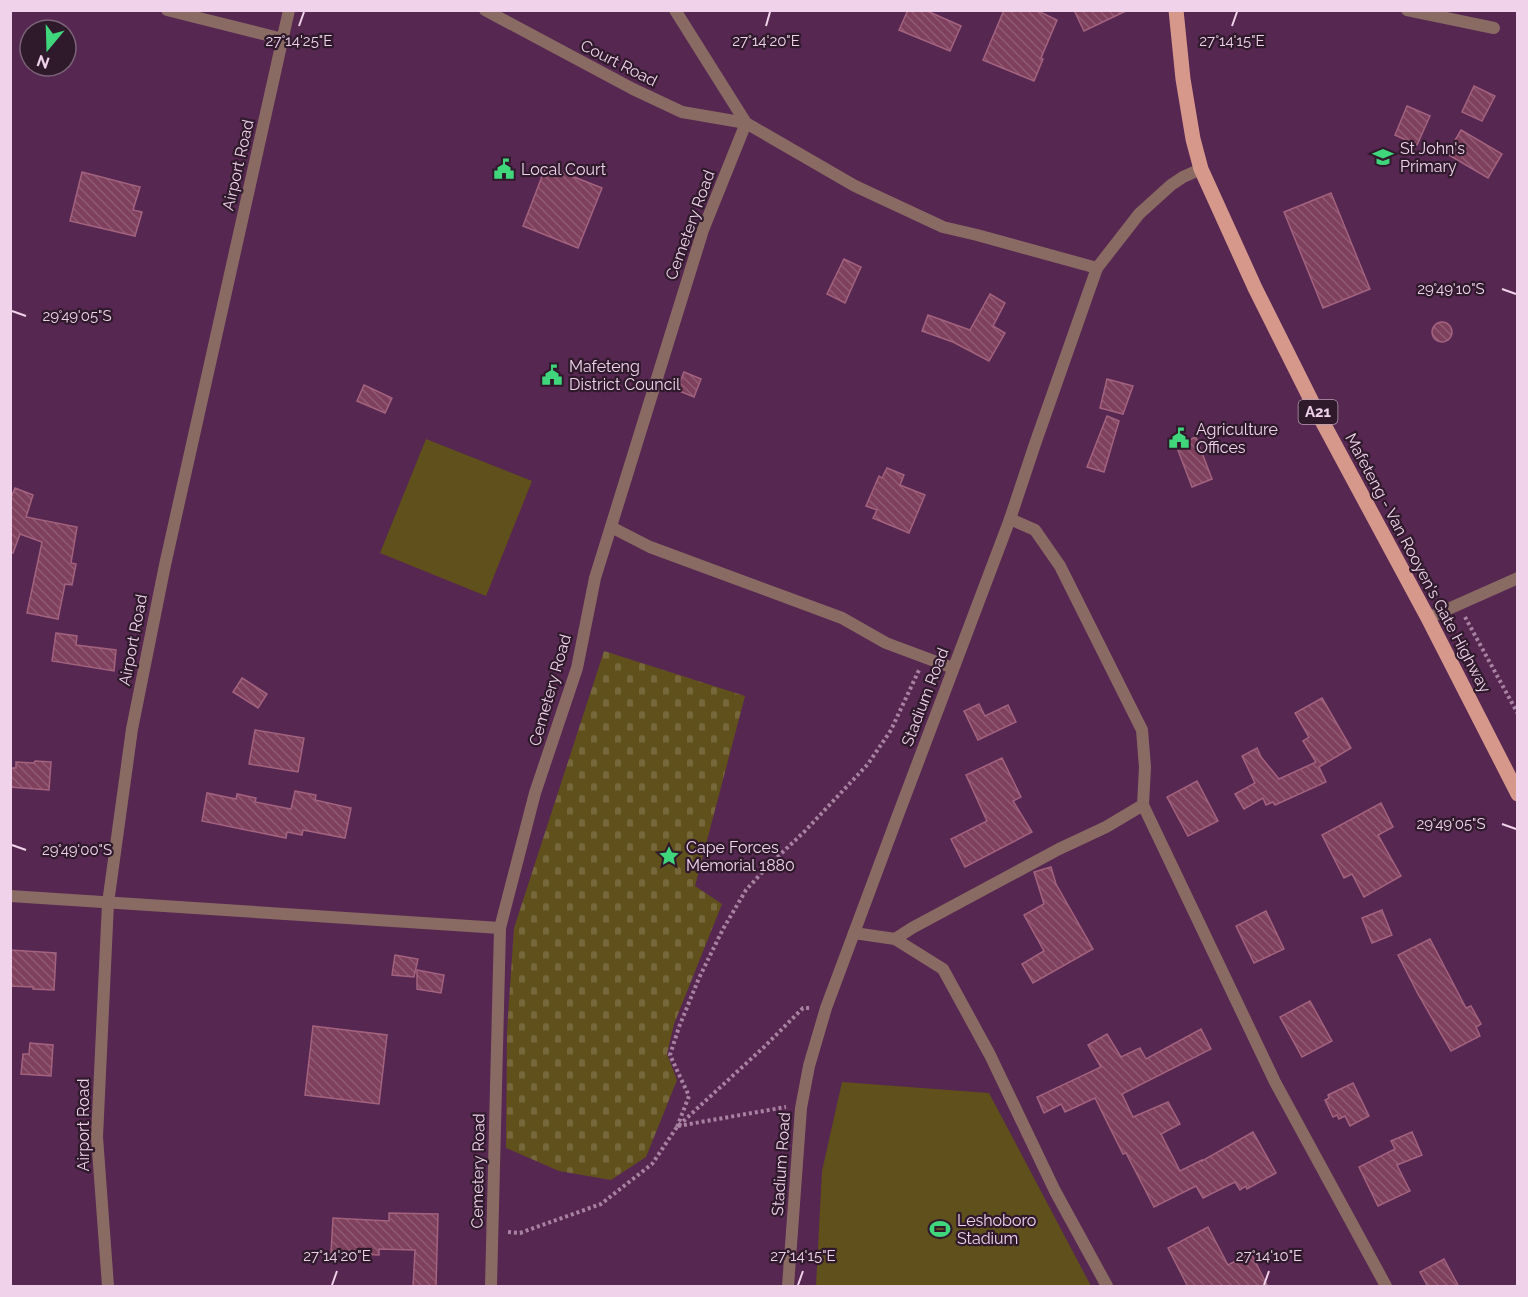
<svg xmlns="http://www.w3.org/2000/svg" width="1528" height="1297" font-family="Raleway,sans-serif">
<defs>
<pattern id="cemetery-stones" width="16" height="16" patternUnits="userSpaceOnUse" patternTransform="scale(1.5)"><rect width="16" height="16" fill="#60501b"/><path d="M2 7V4a2 2 0 0 1 4 0v3zM10 15v-3a2 2 0 0 1 4 0v3z" fill="#77683c"/></pattern>
<pattern id="building-back-hatch" width="6" height="6" patternUnits="userSpaceOnUse" patternTransform="scale(1.5)"><rect width="6" height="6" fill="#7e405d"/><path d="M-1 5l2 2M0 0l6 6M5-1l2 2" fill="none" stroke="#915b74"/></pattern>
</defs>
<rect width="100%" height="100%" fill="#562750"/>
<polygon fill="url(#cemetery-stones)" points="604,651 745,696 695,886 722,904 674,1024 667,1054 677,1080 646,1157 611,1180 559,1171 506,1148 507,1031 514,928"/>
<g fill="#60501b">
<polygon points="426,439 532,481 486,596 380,553"/>
<polygon points="842,1082 989,1093 1091,1286 816,1286 822,1171"/>
</g>
<g fill="url(#building-back-hatch)" stroke="#a3637f" stroke-width="1.5">
<polygon points="908,10 925,10 961,26 950,51 899,30"/>
<polygon points="1004,10 1036,10 1057,20 1041,58 1043,59 1034,81 983,60"/>
<polygon points="1074,10 1128,10 1084,31"/>
<polygon points="1474,86 1495,96 1482,121 1462,112"/>
<polygon points="1407,106 1430,116 1417,145 1395,135"/>
<polygon points="1461,130 1502,154 1488,178 1447,154"/>
<polygon points="546,166 602,188 578,248 523,226"/>
<polygon points="82,172 140,187 133,210 142,212 135,236 70,221"/>
<polygon points="1331,193 1370,289 1323,308 1284,212"/>
<polygon points="844,259 861,267 845,303 827,294"/>
<polygon points="990,294 1005,303 993,326 1005,333 989,361 953,342 922,331 928,315 970,330"/>
<circle cx="1442" cy="332" r="10"/>
<polygon points="684,372 701,379 694,397 677,390"/>
<polygon points="1107,379 1133,386 1123,414 1100,408"/>
<polygon points="364,385 392,398 385,413 357,401"/>
<polygon points="1107,416 1119,421 1104,472 1087,467"/>
<polygon points="1196,437 1212,479 1192,487 1176,445"/>
<polygon points="887,468 904,475 900,485 925,495 909,533 873,518 877,510 866,506 879,476 882,478"/>
<polygon points="15,488 33,495 26,517 77,527 71,563 76,564 72,585 65,584 58,619 27,613 42,542 20,534 13,553 10,552 10,500"/>
<polygon points="56,633 77,636 76,645 116,650 114,671 52,661"/>
<polygon points="242,678 267,694 258,708 233,692"/>
<polygon points="1322,698 1351,748 1319,767 1326,782 1275,805 1273,802 1266,805 1263,798 1244,809 1235,794 1255,783 1242,756 1257,748 1261,757 1279,779 1316,762 1303,741 1309,737 1295,713"/>
<polygon points="979,704 985,716 1008,705 1016,722 978,740 964,711"/>
<polygon points="255,730 304,738 298,772 249,764"/>
<polygon points="1002,758 1021,797 1013,801 1032,832 965,867 951,839 987,821 966,775"/>
<polygon points="35,761 51,762 49,790 10,787 10,768 16,768 16,762 34,763"/>
<polygon points="1197,781 1218,821 1188,836 1167,797"/>
<polygon points="295,791 316,795 315,800 351,808 345,838 303,830 302,835 287,832 286,838 202,821 207,793 236,799 237,794 256,798 255,802 291,809"/>
<polygon points="1381,803 1393,827 1378,835 1401,876 1364,897 1352,874 1344,878 1322,835"/>
<polygon points="1051,867 1056,884 1093,949 1033,983 1022,964 1044,951 1024,915 1044,904 1034,872"/>
<polygon points="1382,910 1392,935 1372,943 1362,918"/>
<polygon points="1266,911 1284,949 1254,963 1236,926"/>
<polygon points="1430,939 1466,1008 1471,1006 1481,1024 1476,1027 1480,1036 1451,1051 1418,994 1398,955"/>
<polygon points="10,950 56,953 54,990 33,989 33,987 10,986"/>
<polygon points="395,955 418,959 414,977 392,975"/>
<polygon points="417,970 444,975 441,993 417,989"/>
<polygon points="1310,1001 1332,1041 1302,1057 1280,1017"/>
<polygon points="313,1026 387,1035 379,1104 305,1095"/>
<polygon points="1201,1029 1211,1049 1122,1094 1133,1117 1168,1102 1180,1124 1161,1134 1180,1171 1202,1160 1202,1161 1253,1132 1276,1173 1247,1189 1246,1186 1240,1190 1235,1182 1203,1198 1196,1186 1154,1207 1126,1153 1123,1154 1095,1098 1065,1112 1061,1104 1044,1113 1037,1097 1101,1067 1088,1045 1107,1034 1121,1057 1140,1048 1146,1059"/>
<polygon points="30,1043 53,1045 51,1076 21,1074 23,1054 29,1054"/>
<polygon points="1353,1083 1369,1116 1350,1126 1345,1116 1339,1119 1337,1115 1333,1117 1325,1100 1329,1098 1328,1095"/>
<polygon points="1412,1132 1422,1155 1397,1165 1410,1191 1378,1206 1359,1167 1395,1149 1391,1141"/>
<polygon points="389,1213 438,1214 436,1287 413,1287 415,1250 379,1249 379,1255 331,1253 333,1218 389,1221"/>
<polygon points="1208,1227 1228,1265 1251,1253 1268,1287 1188,1287 1168,1248"/>
<polygon points="1444,1259 1459,1287 1428,1287 1420,1272"/>
</g>
<g fill="none" stroke-linecap="round" stroke-linejoin="round">
<g stroke="#a882a2" stroke-width="4" stroke-dasharray="3 3" stroke-linecap="butt">
<polyline points="1465,617 1518,714"/>
<polyline points="678,1126 786,1107"/>
<polyline points="677,1127 689,1096 670,1055 679,1027 699,978 723,929 746,890 769,865 805,831 868,764 891,730 919,670"/>
<polyline points="508,1232 520,1233 601,1204 652,1164 677,1127 764,1047 803,1008 811,1008"/>
</g>
<polyline stroke="#8a6b64" stroke-width="12" points="895,939 912,928 1059,849 1106,827 1143,805"/>
<g stroke="#8a6b64" stroke-width="12">
<polyline points="167,10 283,39"/>
<polyline points="485,10 633,89 682,112 746,123"/>
<polyline points="675,10 746,123 855,186 943,227 977,235 1097,268"/>
<polyline points="1407,10 1494,28"/>
<polyline points="1010,519 1035,530 1060,566 1142,730 1145,767 1143,805 1275,1082 1386,1286"/>
<polyline points="611,527 650,547 842,618 886,643 953,668"/>
<polyline points="1428,618 1518,578"/>
<polyline points="10,896 500,928"/>
<polyline points="854,933 895,939 943,969 990,1055 1055,1191 1107,1286"/>
<polyline points="108,1286 97,1137 108,903 132,729 165,565 289,10"/>
<polyline points="491,1286 500,928 535,793 577,668 595,578 703,230 746,123"/>
<polyline points="788,1286 801,1108 809,1066 826,1008 895,823 1010,519 1035,444 1097,268 1139,214 1171,185 1183,177 1201,169"/>
</g>
<polyline stroke="#d6988b" stroke-width="15" points="1176,10 1183,79 1193,139 1201,169 1255,288 1315,408 1428,618 1518,794"/>
</g>
<path fill="none" stroke="#f0d3eb" stroke-width="2" d="M299,26L304,12M766,26L770,12M1232,26L1237,12M1502,289L1516,294M12,311L26,316M1502,824L1516,829M12,845L26,850M332,1285L337,1271M798,1285L803,1271M1264,1285L1269,1271"/>
<defs>
<g id="school-bare" transform="scale(1.62)"><path d="M0-5L7-2L0 1L-7-2ZM-4 1L0 2.5L4 1V4Q0 6-4 4Z" fill="#40d77c" stroke="#2f1a2c" stroke-width="2.5" paint-order="stroke"/></g>
<g id="civic-bare" transform="scale(1.62)"><path d="M-.6-6.5H3V-4.5H.6V-3L4-1V1h2V6H-6V1h2V-1L-.6-3ZM-1.2 2.5V6h2.4V2.5Z" fill="#40d77c" stroke="#2f1a2c" stroke-width="2.5" paint-order="stroke"/></g>
<g id="sight-bare" transform="scale(1.62)"><path d="M0-6L1.8-2.2L6-1.7L2.9 1.2L3.7 5.4L0 3.3L-3.7 5.4L-2.9 1.2L-6-1.7L-1.8-2.2Z" fill="#40d77c" stroke="#2f1a2c" stroke-width="2.5" paint-order="stroke"/></g>
<g id="stadium-bare" transform="scale(1.62)"><path d="M0-5a6.5 5 0 1 0 0 10a6.5 5 0 1 0 0-10ZM-3.5-1.8h7v3.6h-7Z" fill="#40d77c" stroke="#2f1a2c" stroke-width="2.5" paint-order="stroke"/></g>
</defs>
<g fill-rule="evenodd">
<use href="#school-bare" x="1383" y="157"/>
<use href="#civic-bare" x="504" y="169"/>
<use href="#civic-bare" x="552" y="375"/>
<use href="#civic-bare" x="1179" y="438"/>
<use href="#sight-bare" x="669" y="856"/>
<use href="#stadium-bare" x="940" y="1229"/>
</g>
<g text-anchor="middle" dominant-baseline="central" stroke-width="4.5" stroke-linejoin="round" paint-order="stroke">
<rect fill="#2f1a2c" stroke="#b69cb2" stroke-width="1.5" x="1298.5" y="400" width="39" height="24" rx="4.5"/>
<g font-size="15" font-weight="bold" fill="#f0d3eb">
<text x="1318" y="412">A21</text>
</g>
<g font-size="16" fill="#f0d3eb" stroke="#2f1a2c">
<text transform="translate(619 63) rotate(27)">Court Road</text>
<text transform="translate(238 165) rotate(-77)">Airport Road</text>
<text transform="translate(690 225) rotate(-70)">Cemetery Road</text>
<text transform="translate(1418 563) rotate(62)">Mafeteng - Van Rooyen's Gate Highway</text>
<text transform="translate(133 640) rotate(-79)">Airport Road</text>
<text transform="translate(550 690) rotate(-74)">Cemetery Road</text>
<text transform="translate(925 697) rotate(-69)">Stadium Road</text>
<text transform="translate(83 1125) rotate(-90)">Airport Road</text>
<text transform="translate(781 1164) rotate(-86)">Stadium Road</text>
<text transform="translate(478 1171) rotate(-89)">Cemetery Road</text>
</g>
<g font-size="16" fill="#f0d3eb" stroke="#2f1a2c" text-anchor="start">
<text x="1400" y="148">St John's<tspan x="1400" dy="18">Primary</tspan></text>
<text x="521" y="169">Local Court</text>
<text x="569" y="366">Mafeteng<tspan x="569" dy="18">District Council</tspan></text>
<text x="1196" y="429">Agriculture<tspan x="1196" dy="18">Offices</tspan></text>
<text x="686" y="847">Cape Forces<tspan x="686" dy="18">Memorial 1880</tspan></text>
<text x="957" y="1220">Leshoboro<tspan x="957" dy="18">Stadium</tspan></text>
</g>
</g>
<g font-size="15" text-anchor="middle" fill="#f0d3eb" stroke="#2f1a2c" stroke-width="4.5" stroke-linejoin="round" paint-order="stroke">
<text x="299" y="46">27°14'25"E</text>
<text x="766" y="46">27°14'20"E</text>
<text x="1232" y="46">27°14'15"E</text>
<text x="1451" y="294">29°49'10"S</text>
<text x="77" y="321">29°49'05"S</text>
<text x="1451" y="829">29°49'05"S</text>
<text x="77" y="855">29°49'00"S</text>
<text x="337" y="1261">27°14'20"E</text>
<text x="803" y="1261">27°14'15"E</text>
<text x="1269" y="1261">27°14'10"E</text>
</g>
<rect width="1528" height="1297" fill="none" stroke="#f0d3eb" stroke-width="24"/>
<g transform="translate(48 48) rotate(199)"><circle r="28" fill="#2f1a2c" stroke="#7c6478" stroke-width="1.5"/>
<path d="M0-4.5L10 22L0 15L-10 22Z" fill="#40d77c"/>
<text y="-9" font-size="16" font-weight="bold" text-anchor="middle" fill="#f0d3eb">N</text>
</g>
</svg>
